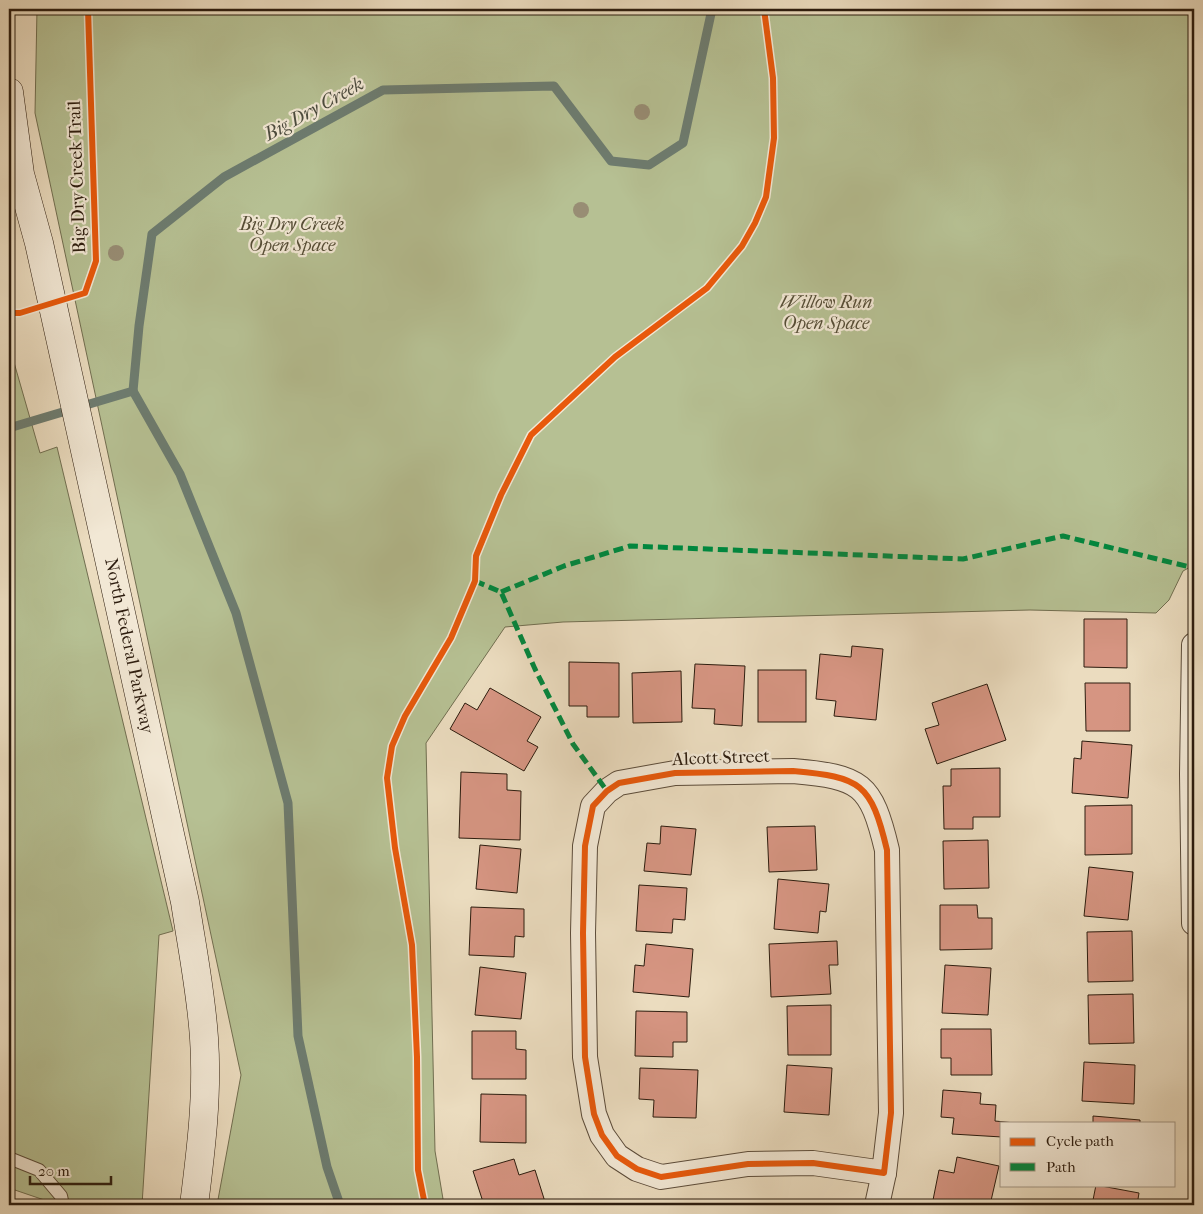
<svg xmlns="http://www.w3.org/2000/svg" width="1203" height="1214" font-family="'IM FELL French Canon',serif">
<rect width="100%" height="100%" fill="#ebdcbf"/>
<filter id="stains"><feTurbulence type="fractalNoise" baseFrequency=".004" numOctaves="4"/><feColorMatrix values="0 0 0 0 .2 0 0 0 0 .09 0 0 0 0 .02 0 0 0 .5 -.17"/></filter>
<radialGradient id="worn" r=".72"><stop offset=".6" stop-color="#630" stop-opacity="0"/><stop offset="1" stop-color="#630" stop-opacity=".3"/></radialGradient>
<g fill="#b6c093" stroke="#716e50">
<polygon points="37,9 1194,9 1194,565 1183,571 1169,600 1156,613 1030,610 563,622 505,627 426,743 435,1151 444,1205 217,1205 241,1075 35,113"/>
<polygon points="9,345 40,453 57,447 173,931 159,935 142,1205 59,1205 9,1188"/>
</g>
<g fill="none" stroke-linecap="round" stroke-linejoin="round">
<g stroke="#6d7c70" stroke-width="9">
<polyline points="133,391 180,474 236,613 288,803 298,1036 327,1167 340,1205"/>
<polyline points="9,428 133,391 139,326 152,234 224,177 383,90 554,86 611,161 649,165 683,143 712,9"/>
</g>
</g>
<g fill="#d69582" stroke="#2c1c0e">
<polygon points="1084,619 1127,619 1127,668 1084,667"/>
<polygon points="852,646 883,649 876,720 834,716 836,701 816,699 820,654 851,657"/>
<polygon points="569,662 619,663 619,717 587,717 587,706 569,706"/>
<polygon points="695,664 745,666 742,726 714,724 715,709 692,708"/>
<rect x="758" y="670" width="48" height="52"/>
<polygon points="681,671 682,722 633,723 632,673"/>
<polygon points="1085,683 1130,683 1130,731 1086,731"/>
<polygon points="987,684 1006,740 937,764 925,729 939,725 932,703"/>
<polygon points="490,688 541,717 527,741 538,747 524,771 450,729 465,703 477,710"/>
<polygon points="1082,741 1132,745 1128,798 1072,793 1074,758 1081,759"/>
<polygon points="1000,768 1000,817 973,817 973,829 944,829 943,786 951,786 951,769"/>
<polygon points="461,772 507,774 507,790 521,791 520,840 459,838"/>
<polygon points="1132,805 1132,854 1085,855 1085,806"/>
<polygon points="661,826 696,829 691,875 644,871 647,843 660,844"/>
<polygon points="815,826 817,870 769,872 767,827"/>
<polygon points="988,840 989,888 944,889 943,841"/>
<polygon points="480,845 521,849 517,893 476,889"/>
<polygon points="1089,867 1133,872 1128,920 1084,916"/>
<polygon points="778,879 829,884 826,912 820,911 818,933 774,929"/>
<polygon points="639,885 687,888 685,920 673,919 672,933 636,931"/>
<polygon points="940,905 977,905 978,918 992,918 992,949 940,950"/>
<polygon points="471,907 524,909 524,937 515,936 514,957 469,955"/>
<polygon points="1132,931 1133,981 1088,982 1087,932"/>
<polygon points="837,941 838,965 829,965 831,994 771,997 769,944"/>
<polygon points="646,944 693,949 689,997 633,992 635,965 644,966"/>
<polygon points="945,965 991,968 988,1015 942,1013"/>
<polygon points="480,967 526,973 521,1019 475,1015"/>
<polygon points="1133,994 1134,1043 1089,1044 1088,995"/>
<polygon points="831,1005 831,1055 788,1055 787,1006"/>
<polygon points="636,1011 687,1012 687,1042 673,1042 673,1057 635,1056"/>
<polygon points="941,1029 991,1029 992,1075 951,1075 951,1058 941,1058"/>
<polygon points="472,1031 516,1031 516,1049 526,1050 526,1079 472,1079"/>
<polygon points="1084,1062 1135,1065 1134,1104 1082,1101"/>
<polygon points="787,1065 832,1068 829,1115 784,1112"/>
<polygon points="640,1068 698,1070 696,1118 653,1117 654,1100 639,1099"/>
<polygon points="943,1090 981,1093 980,1104 996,1105 995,1121 1015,1123 1002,1123 1002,1137 952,1134 954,1118 941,1117"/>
<polygon points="481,1094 526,1095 526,1143 480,1142"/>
<polygon points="1093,1116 1140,1120 1140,1123 1093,1123"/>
<polygon points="957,1157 999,1166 990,1205 956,1205 933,1200 939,1170 954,1173"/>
<polygon points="514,1159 519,1175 535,1170 546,1205 484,1205 473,1171"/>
<polygon points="1096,1185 1139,1193 1137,1205 1092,1205"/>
</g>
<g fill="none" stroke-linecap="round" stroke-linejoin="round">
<g stroke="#5c4c3a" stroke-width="14">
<polyline id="lane" points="9,1158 39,1170 61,1196 63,1205"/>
</g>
<g stroke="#5c4c3a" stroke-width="26">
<g id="street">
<polyline points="1194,645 1192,774 1194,923"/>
<path d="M793,771C861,777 871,783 887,850L891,1113L884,1173L813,1163L748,1164L661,1177L637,1169L617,1156L602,1135L594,1114L585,1057L583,933L585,846L593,806L607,791L619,783L675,773Z"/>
<polyline points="877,1205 884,1173"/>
</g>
</g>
<g stroke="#2c1c0e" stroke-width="29">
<path id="secondary" d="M9,92L20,174L39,243L185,902C192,948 201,992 204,1038C208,1094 201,1150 194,1205"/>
</g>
<use href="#lane" stroke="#f2e8d5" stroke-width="12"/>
<use href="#street" stroke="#f2e8d5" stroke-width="24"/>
<use href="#secondary" stroke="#f2e8d5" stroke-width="28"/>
<g stroke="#00873e" stroke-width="5" stroke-dasharray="10 5" stroke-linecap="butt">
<polyline points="475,581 501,592 535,669 573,744 607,791"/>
<polyline points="501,592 564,566 630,546 963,559 1063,536 1194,568"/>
</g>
<g stroke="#f2e8d5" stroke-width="9">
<g id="cycleway">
<polyline points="9,313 20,313 85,293 96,261 88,9"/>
<path d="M793,771C861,777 871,783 887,850L891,1113L884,1173L813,1163L748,1164L661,1177L637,1169L617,1156L602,1135L594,1114L585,1057L583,933L585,846L593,806L607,791L619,783L675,773Z"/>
<polyline points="425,1205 418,1170 417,1057 412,945 395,848 387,778 392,746 405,716 451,638 475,581 476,556 501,495 531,435 615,357 707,288 742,246 755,223 766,197 774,138 773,78 764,9"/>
</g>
</g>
<use href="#cycleway" stroke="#e8590c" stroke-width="6"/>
</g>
<g fill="#988d74">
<circle cx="642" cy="112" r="8"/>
<circle cx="581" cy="210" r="8"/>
<circle cx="116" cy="253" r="8"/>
</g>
<g text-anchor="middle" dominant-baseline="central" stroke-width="4.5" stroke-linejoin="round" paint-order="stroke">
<g font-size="18" fill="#2c1c0e" stroke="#f2e8d5">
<text transform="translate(77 177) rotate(-92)">Big Dry Creek Trail</text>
<text transform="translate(129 646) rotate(78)">North Federal Parkway</text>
<text transform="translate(721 758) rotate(-2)">Alcott Street</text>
</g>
<g font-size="18" font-style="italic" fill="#554d36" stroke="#f2e8d5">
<text x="292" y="224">Big Dry Creek<tspan x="292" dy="21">Open Space</tspan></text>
<text x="826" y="302">Willow Run<tspan x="826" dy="21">Open Space</tspan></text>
</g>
<g font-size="19" font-style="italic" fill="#4c4c3f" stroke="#f2e8d5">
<text transform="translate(314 109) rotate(-29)">Big Dry Creek</text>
</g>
</g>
<rect width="1203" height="1214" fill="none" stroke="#ebdcbf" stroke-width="30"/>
<rect x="10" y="10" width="1183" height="1194" fill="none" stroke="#2c1c0e" stroke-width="2.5"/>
<rect x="15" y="15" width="1173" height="1184" fill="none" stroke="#2c1c0e"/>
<rect x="1000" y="1122" width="175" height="65" fill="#f2e8d5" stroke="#a39685"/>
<rect x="1010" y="1138" width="25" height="8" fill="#e8590c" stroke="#a39685"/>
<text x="1046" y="1146" font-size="15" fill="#2c1c0e">Cycle path</text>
<rect x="1010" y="1163" width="25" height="8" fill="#00873e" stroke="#a39685"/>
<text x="1046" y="1172" font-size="15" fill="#2c1c0e">Path</text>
<path d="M30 1176v8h81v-8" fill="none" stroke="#2c1c0e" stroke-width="2.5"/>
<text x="38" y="1176" font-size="15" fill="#2c1c0e" stroke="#f2e8d5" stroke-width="4" paint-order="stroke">20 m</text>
<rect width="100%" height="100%" filter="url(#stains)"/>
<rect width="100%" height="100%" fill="url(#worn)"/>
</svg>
